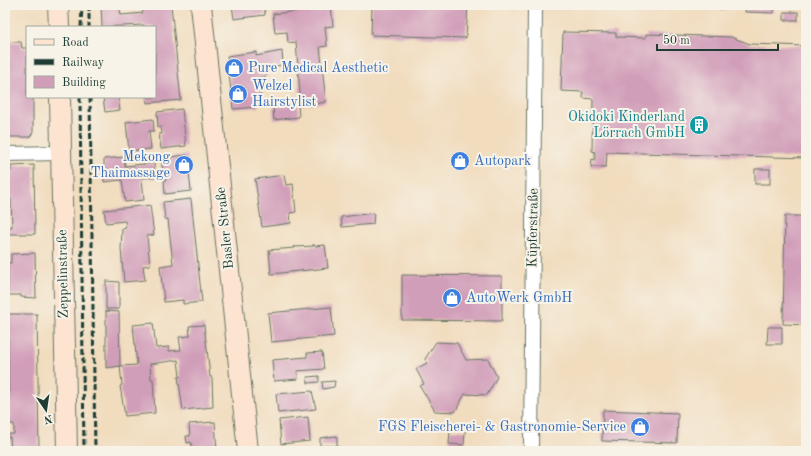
<svg xmlns="http://www.w3.org/2000/svg" width="811" height="456" font-family="'Old Standard TT',serif">
<rect width="100%" height="100%" fill="#f7f3e8"/>
<filter id="ink" filterUnits="userSpaceOnUse"><feTurbulence type="fractalNoise" baseFrequency=".025" numOctaves="2"/><feDisplacementMap in="SourceGraphic" scale="8" xChannelSelector="R" yChannelSelector="G"/><feConvolveMatrix kernelMatrix="1 2 1 2 8 2 1 2 1" color-interpolation-filters="sRGB"/></filter>
<filter id="wash" filterUnits="userSpaceOnUse"><feTurbulence type="fractalNoise" baseFrequency=".012" numOctaves="4" result="noise"/><feDisplacementMap in="SourceGraphic" scale="16" xChannelSelector="R" yChannelSelector="G"/><feGaussianBlur stdDeviation="0.9" result="paint"/><feColorMatrix in="noise" values="0 0 0 0 0 0 0 0 0 0 0 0 0 0 0 0 0 1.4 0 .05"/><feComposite in="paint" operator="in"/></filter>
<g filter="url(#wash)">
<rect width="100%" height="100%" fill="#f1dcbe"/>
<g id="blocks">
<g fill="#d19eb9">
<polygon points="101,5 119,5 121,15 143,13 142,5 171,5 181,100 147,103 146,97 155,97 155,27 144,27 144,25 102,27"/>
<polygon points="232,5 264,5 265,15 234,19"/>
<polygon points="299,5 331,5 333,26 325,27 327,46 320,47 326,102 301,106 296,42 288,43 287,32 275,33 273,14 300,11"/>
<polygon points="372,5 468,5 466,38 371,35"/>
<polygon points="746,5 774,5 774,13 745,12"/>
<rect x="784" y="12" width="14" height="8"/>
<polygon points="563,32 616,33 616,37 646,38 646,34 731,37 750,44 806,46 806,158 607,152 606,167 591,167 592,159 595,160 595,152 592,151 593,99 583,98 583,92 561,91"/>
<polygon points="13,42 21,42 22,48 27,48 27,97 33,97 33,132 30,137 5,137 5,44"/>
<polygon points="282,51 283,65 268,67 269,72 265,77 255,78 256,82 260,82 261,96 257,96 258,107 233,109 227,56 256,52 256,56"/>
<polygon points="103,97 118,97 120,110 105,112"/>
<polygon points="298,104 299,117 274,120 273,107"/>
<polygon points="182,109 186,146 161,149 159,134 162,134 161,127 158,127 157,112"/>
<polygon points="153,119 154,131 149,131 151,149 129,151 126,122"/>
<polygon points="187,155 191,191 165,194 164,180 166,180 166,172 163,172 161,158"/>
<polygon points="124,157 125,166 154,163 155,177 142,178 144,200 125,202 122,180 104,182 104,159"/>
<polygon points="34,165 35,234 7,234 7,227 12,227 11,199 7,199 5,171 11,171 11,166"/>
<rect x="755" y="169" width="15" height="15"/>
<polygon points="284,175 286,185 293,184 296,212 290,213 291,223 262,227 255,179"/>
<polygon points="191,199 202,302 183,304 183,300 164,302 160,266 173,264 168,219 165,219 163,202"/>
<polygon points="150,205 154,235 147,236 150,265 143,266 145,280 124,282 121,249 122,229 126,228 125,221 106,223 104,210"/>
<polygon points="374,213 373,224 342,227 341,217"/>
<polygon points="785,216 806,216 806,325 783,324"/>
<polygon points="313,244 315,246 325,245 328,268 271,274 269,250 295,248 294,246 296,247 314,246"/>
<polygon points="35,253 36,298 21,297 21,295 8,295 8,263 11,263 11,254"/>
<polygon points="402,275 502,276 502,321 402,320"/>
<polygon points="106,281 119,282 119,309 106,309"/>
<polygon points="331,307 334,336 271,342 268,313"/>
<polygon points="106,311 119,312 120,366 106,368"/>
<polygon points="8,314 37,314 39,451 11,451 10,437 5,437 5,434 14,434 14,424 9,424"/>
<polygon points="153,323 156,348 169,347 169,351 181,350 179,337 190,336 189,326 204,325 208,358 210,377 212,377 213,407 183,410 178,377 180,377 178,360 150,364 151,379 153,379 155,413 125,416 120,386 122,385 120,366 137,365 133,325"/>
<polygon points="768,327 782,327 782,344 767,344"/>
<polygon points="436,342 457,343 466,360 488,359 497,377 487,395 465,394 455,412 435,411 420,386 424,384 416,369 427,363 425,359"/>
<polygon points="322,352 324,369 297,371 298,379 274,381 272,360 307,357 307,353"/>
<polygon points="319,376 319,382 308,383 307,377"/>
<polygon points="335,381 334,387 323,389 322,382"/>
<polygon points="312,391 316,409 278,413 276,394"/>
<polygon points="603,410 678,413 677,443 602,441"/>
<polygon points="308,417 310,441 281,444 279,420"/>
<polygon points="215,422 217,451 192,451 191,442 187,443 186,436 190,436 189,424"/>
<polygon points="450,430 465,431 464,445 449,444"/>
<polygon points="337,436 337,446 320,446 320,438"/>
</g>
</g>
</g>
<g filter="url(#ink)">
<use href="#blocks" fill-opacity="0" stroke="#687564" stroke-width="1"/>
<g fill="none" stroke-linecap="round" stroke-linejoin="round">
<g stroke="#687564" stroke-width="9">
<polyline id="service" points="719,5 729,5"/>
</g>
<g stroke="#687564" stroke-width="16">
<g id="minor">
<polyline points="5,154 60,153"/>
<polyline points="531,451 535,5"/>
</g>
</g>
<g stroke="#687564" stroke-width="22">
<g id="secondary">
<polyline points="58,5 59,27"/>
<polyline points="201,5 248,451"/>
<polyline points="60,97 67,451"/>
</g>
</g>
<use href="#service" stroke="#fff" stroke-width="7"/>
<use href="#minor" stroke="#fff" stroke-width="14"/>
<use href="#secondary" stroke="#fde4d1" stroke-width="20"/>
<g stroke="#1f3d34" stroke-width="3" stroke-dasharray="6 3" stroke-linecap="butt">
<polyline points="89,5 89,27"/>
<polyline points="81,27 82,5"/>
<polyline points="80,97 84,451"/>
<polyline points="90,97 95,451"/>
</g>
</g>
</g>
<defs>
<g id="shop-disc" transform="scale(1)"><circle r="9.5" fill="#3f7fe0" stroke="#f7f3e8"/><path d="M-5-2.5h2.3a2.7 3.5 0 0 1 5.4 0H5L5.5 6h-11ZM-1.5-2.5h3a1.5 2.3 0 0 0-3 0Z" fill="#fff"/></g>
<g id="building-disc" transform="scale(1)"><circle r="9.5" fill="#0f9aa8" stroke="#f7f3e8"/><path d="M-4-6H4V6H1V3H-1V6H-4ZM-2.5-4.3h1.7v1.8h-1.7ZM.8-4.3h1.7v1.8H.8ZM-2.5-1h1.7V.8h-1.7ZM.8-1h1.7V.8H.8Z" fill="#fff"/></g>
</defs>
<g fill-rule="evenodd">
<use href="#shop-disc" x="234" y="68"/>
<use href="#shop-disc" x="238" y="94"/>
<use href="#building-disc" x="699" y="125"/>
<use href="#shop-disc" x="460" y="161"/>
<use href="#shop-disc" x="184" y="165"/>
<use href="#shop-disc" x="452" y="298"/>
<use href="#shop-disc" x="640" y="427"/>
</g>
<g text-anchor="middle" dominant-baseline="central" stroke-width="4" stroke-linejoin="round" paint-order="stroke">
<g font-size="14" fill="#366cbe" stroke="#f7f3e8" text-anchor="start">
<text x="248" y="68">Pure Medical Aesthetic</text>
<text x="252" y="86">Welzel<tspan x="252" dy="16">Hairstylist</tspan></text>
<text x="170" y="157" text-anchor="end">Mekong<tspan x="170" dy="16">Thaimassage</tspan></text>
<text x="474" y="161">Autopark</text>
<text x="466" y="298">AutoWerk GmbH</text>
<text x="626" y="427" text-anchor="end">FGS Fleischerei- &amp; Gastronomie-Service</text>
</g>
<g font-size="14" fill="#0d838f" stroke="#f7f3e8" text-anchor="end">
<text x="685" y="117">Okidoki Kinderland<tspan x="685" dy="16">Lörrach GmbH</tspan></text>
</g>
<g font-size="14" fill="#1f3d34" stroke="#f7f3e8">
<text transform="translate(225 228) rotate(-96)">Basler Straße</text>
<text transform="translate(533 228) rotate(-89)">Küpferstraße</text>
<text transform="translate(63 274) rotate(-91)">Zeppelinstraße</text>
</g>
</g>
<rect width="811" height="456" fill="none" stroke="#f7f3e8" stroke-width="20"/>
<rect x="26" y="26" width="130" height="72" fill="#f7f3e8" stroke="#a1aaa0"/>
<rect x="34" y="39" width="20" height="6" fill="#fde4d1" stroke="#a1aaa0"/>
<text x="62" y="46" font-size="12" fill="#1f3d34">Road</text>
<rect x="34" y="59" width="20" height="6" fill="#1f3d34" stroke="#a1aaa0"/>
<text x="62" y="66" font-size="12" fill="#1f3d34">Railway</text>
<rect x="34" y="76" width="20" height="12" fill="#d19eb9" stroke="#a1aaa0"/>
<text x="62" y="86" font-size="12" fill="#1f3d34">Building</text>
<g transform="translate(46 410) rotate(167)" stroke="#f7f3e8" stroke-width="3" paint-order="stroke">
<path d="M0-3L7 15L0 10L-7 15Z" fill="#1f3d34"/>
<text y="-6" font-size="11" font-weight="bold" text-anchor="middle" fill="#1f3d34">N</text>
</g>
<path d="M657 44v6h121v-6" fill="none" stroke="#1f3d34" stroke-width="2"/>
<text x="663" y="44" font-size="12" fill="#1f3d34" stroke="#f7f3e8" stroke-width="3" paint-order="stroke">50 m</text>
</svg>
